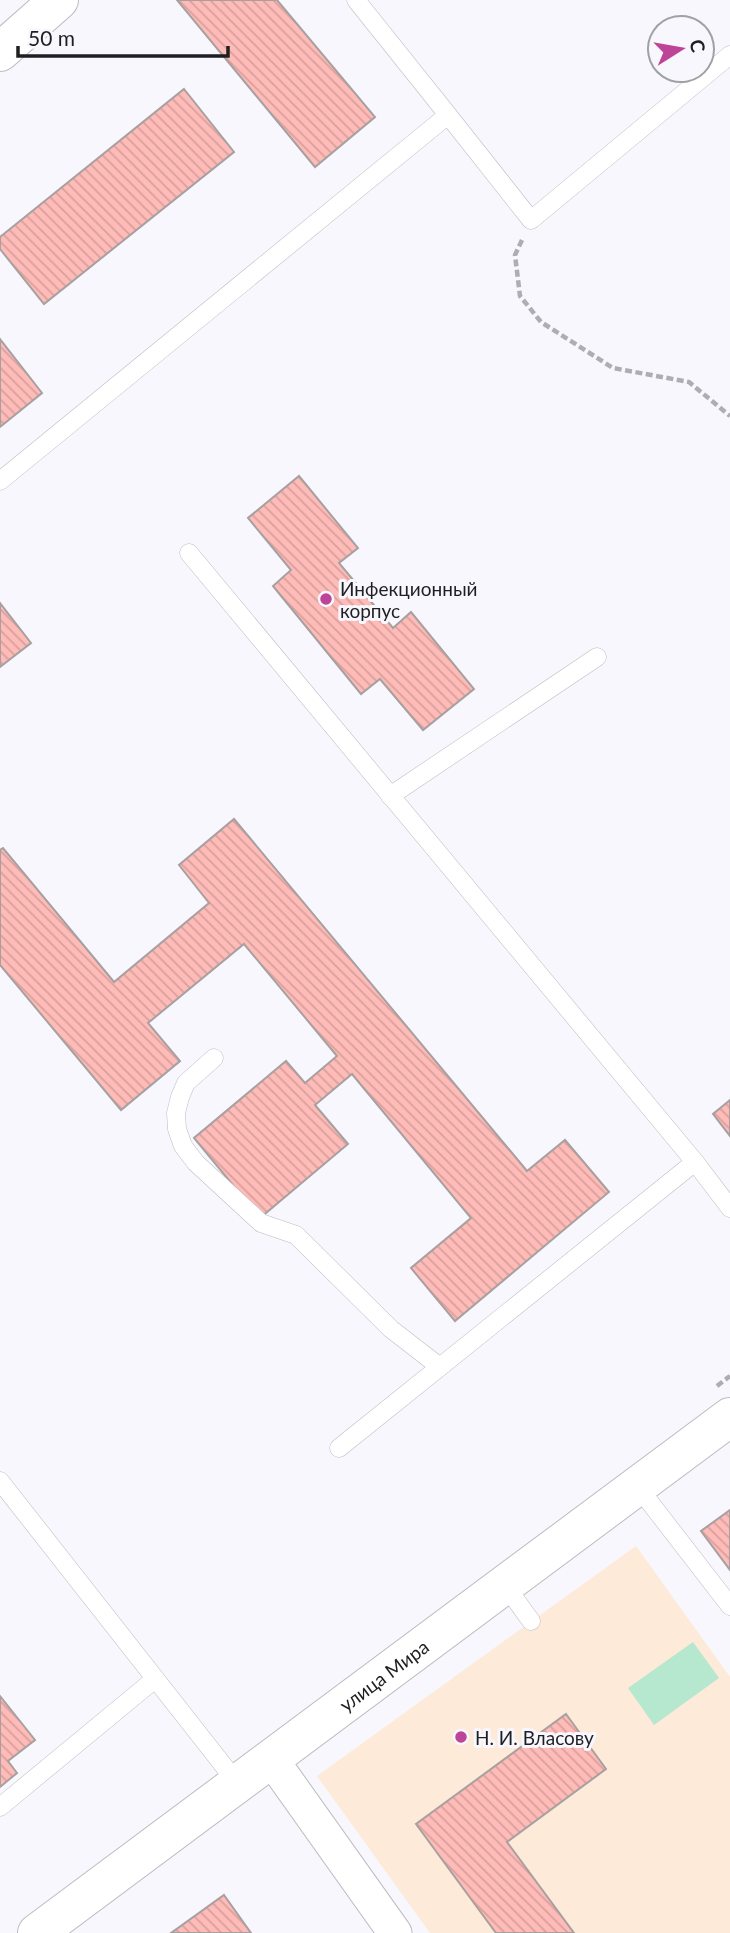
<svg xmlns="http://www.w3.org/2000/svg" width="730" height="1933" font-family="Lato,sans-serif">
<defs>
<pattern id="building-back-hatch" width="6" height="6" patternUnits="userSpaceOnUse" patternTransform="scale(1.75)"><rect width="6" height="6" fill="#febbb7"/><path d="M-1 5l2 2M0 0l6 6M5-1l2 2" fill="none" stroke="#d9a09d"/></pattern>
</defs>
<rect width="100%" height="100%" fill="#f7f7fd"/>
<polygon fill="#fdead9" points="636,1546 730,1677 730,1933 430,1933 317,1776"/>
<polygon fill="#b5e8cf" points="693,1642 719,1678 654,1725 628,1688"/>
<g fill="url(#building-back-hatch)" stroke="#a8a0a0" stroke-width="2">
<polygon points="177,0 277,0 375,117 315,167"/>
<polygon points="184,89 234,152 44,304 0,249 0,237"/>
<polygon points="0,339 42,393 0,427"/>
<polygon points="299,476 358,548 339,563 393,628 411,612 474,689 423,730 380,679 361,694 273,586 291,570 248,518"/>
<polygon points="0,603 31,643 0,667"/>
<polygon points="234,819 527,1171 565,1140 609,1192 455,1321 411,1268 471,1218 352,1074 315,1105 348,1144 260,1218 194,1138 286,1061 305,1083 337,1056 244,944 148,1023 180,1061 121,1110 0,965 0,850 3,848 114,982 209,903 179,865"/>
<polygon points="730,1100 730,1136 713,1114"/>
<polygon points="730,1510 730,1570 701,1531"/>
<polygon points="0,1696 35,1740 8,1761 17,1773 0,1787"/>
<polygon points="566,1714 606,1769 507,1842 574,1933 496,1933 416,1824"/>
<polygon points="224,1895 251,1933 171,1933"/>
</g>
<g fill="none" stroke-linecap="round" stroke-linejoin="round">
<g stroke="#bcbcc2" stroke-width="19">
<g id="service">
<polyline points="448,115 531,220 730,55"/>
<polyline points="0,481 448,115 356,0"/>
<polyline points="189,553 695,1162 730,1208"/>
<polyline points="390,796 597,657"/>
<polyline points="214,1058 186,1083 180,1097 176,1113 177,1129 183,1146 196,1163 261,1223 296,1235 391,1329 440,1367"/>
<polyline points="339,1448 695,1162"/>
<polyline points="0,1481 238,1784"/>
<polyline points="638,1487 730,1606"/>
<polyline points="505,1585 531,1621"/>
<polyline points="0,1807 155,1679"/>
</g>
</g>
<g stroke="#bcbcc2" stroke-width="35">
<polyline id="minor" points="272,1760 395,1933"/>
</g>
<g stroke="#bcbcc2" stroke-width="40">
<g id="tertiary">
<polyline points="0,52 59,0"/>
<path id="s1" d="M37,1933L730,1417"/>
</g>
</g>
<g stroke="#adadb2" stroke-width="4.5" stroke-dasharray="7 3.5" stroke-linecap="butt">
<polyline points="522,240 515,255 520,296 541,322 613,368 689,382 730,416"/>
<polyline points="717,1386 730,1376"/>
</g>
<use href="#service" stroke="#fff" stroke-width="18"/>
<use href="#minor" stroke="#fff" stroke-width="33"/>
<use href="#tertiary" stroke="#fff" stroke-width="38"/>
</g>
<g fill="#bd4497" stroke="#f7f7fd" stroke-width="2.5">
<circle cx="326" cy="599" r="7"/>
<circle cx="461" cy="1737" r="7"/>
</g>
<g text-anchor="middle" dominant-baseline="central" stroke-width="6" stroke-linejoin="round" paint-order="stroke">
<g font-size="19" fill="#1e1f21" stroke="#f7f7fd" text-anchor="start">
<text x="340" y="588">Инфекционный<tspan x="340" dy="22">корпус</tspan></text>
<text x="475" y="1737">Н. И. Власову</text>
</g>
<g font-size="19" fill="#1e1f21" stroke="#f7f7fd">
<text stroke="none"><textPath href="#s1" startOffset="432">улица Мира</textPath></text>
</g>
</g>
<g transform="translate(681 49) rotate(79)"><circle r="33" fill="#f7f7fd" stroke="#a0a1a5" stroke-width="2"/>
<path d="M0-5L12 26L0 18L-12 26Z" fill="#bd4497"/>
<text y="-10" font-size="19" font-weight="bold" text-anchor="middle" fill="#1e1f21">С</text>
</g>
<path d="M18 46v10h210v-10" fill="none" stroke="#1e1f21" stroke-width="3.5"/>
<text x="28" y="46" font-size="21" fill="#1e1f21" stroke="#f7f7fd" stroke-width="5" paint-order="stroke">50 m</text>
</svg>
